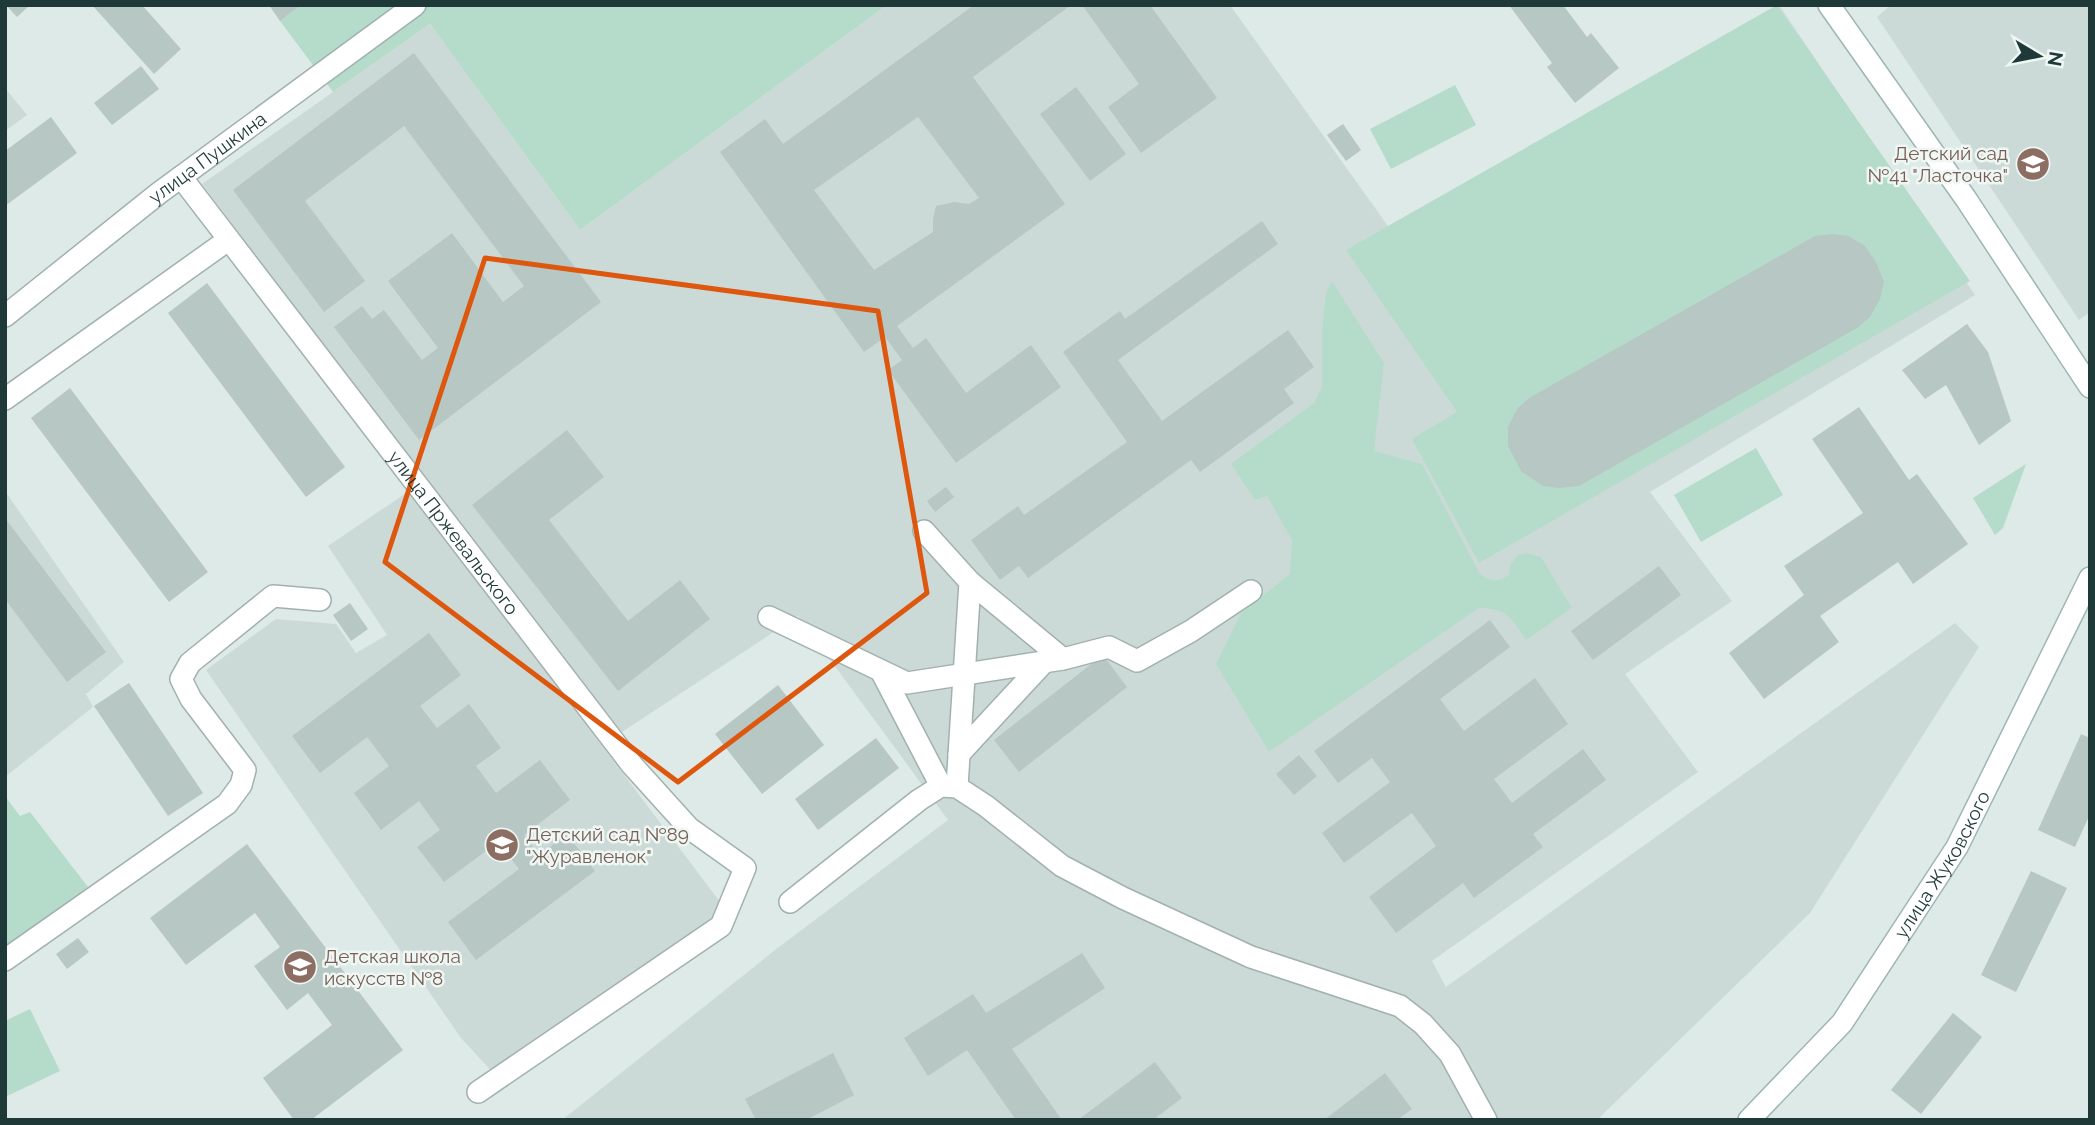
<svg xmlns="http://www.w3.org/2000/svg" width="2095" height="1125" font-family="Raleway,sans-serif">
<rect width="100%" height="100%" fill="#deeae7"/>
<g fill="#ccdad7">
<polygon points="887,5 1230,5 1388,226 1779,5 1975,295 1650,492 1732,601 1625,674 1698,772 1432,961 1446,987 1955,623 1979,647 1810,913 1597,1120 562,1120 779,947 948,820 798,616 619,734 202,184 430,24 580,230"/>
<polygon points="1891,5 2090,5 2090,312 2079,320 1877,17"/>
<polygon points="5,88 27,115 5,131"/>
<polygon points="5,491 124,662 86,694 93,707 5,777"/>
<polygon points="409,491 727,911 500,1080 461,1038 206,670 276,619 336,624 356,653 387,635 328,546"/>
</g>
<g fill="#b5dcca">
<polygon points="301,5 887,5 580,230 430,24 333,92 280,21"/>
<polygon points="1777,5 1970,281 1479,563 1412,439 1457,412 1346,250"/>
<polygon points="1455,85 1476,125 1391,169 1370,129"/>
<path d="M1332,281L1384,363L1374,451L1422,464L1480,574C1491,582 1497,582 1509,575L1510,566L1517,555L1526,553L1541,557L1572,608L1526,640C1510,617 1509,609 1479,608L1269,752L1216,664L1241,613L1290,574L1292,540L1267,496L1255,500L1231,464L1314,403L1322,387V330L1326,293Z"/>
<polygon points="1756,448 1783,495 1701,542 1674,495"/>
<polygon points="2026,464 2003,528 1995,535 1973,498"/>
<polygon points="5,796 20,816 30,812 88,887 5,948"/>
<polygon points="30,1009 60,1071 5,1097 5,1021"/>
</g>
<g fill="#b6c7c4" fill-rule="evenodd">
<polygon points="6,5 30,5 17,17"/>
<polygon points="92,5 142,5 181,49 154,74"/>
<polygon points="269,5 301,5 280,21"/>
<path d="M974,5H1071L973,77L1065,204L897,326L913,348L926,338L966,393L1031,345L1061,387L956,463L888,370L902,360L885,337L864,352L720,152L765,119L783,144ZM918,117L979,198L969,204L954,202L936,206L933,219V232L874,270L814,190Z"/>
<polygon points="1082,5 1150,5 1217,98 1141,153 1108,107 1139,84"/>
<polygon points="1509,5 1563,5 1587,37 1591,33 1619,68 1575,103 1547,67 1552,63"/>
<polygon points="414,53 601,302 419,440 334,327 362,306 372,319 384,310 422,360 438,348 388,281 452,233 503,302 524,286 404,126 305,201 365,281 324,312 233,190"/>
<polygon points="141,66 159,89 112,125 94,103"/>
<polygon points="1076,87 1126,154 1090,181 1040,114"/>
<polygon points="51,117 77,153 5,206 5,151"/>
<polygon points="1343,124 1361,150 1346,161 1327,135"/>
<polygon points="1262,221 1278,244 1118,360 1162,421 1288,330 1314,367 1284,389 1294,403 1200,472 1191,460 1028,578 1019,566 1000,580 971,540 1018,506 1024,515 1127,442 1063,352 1120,311 1125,319"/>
<polygon points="1833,234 1849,236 1865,246 1876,262 1884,282 1880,299 1870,317 1857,328 1579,486 1559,488 1543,486 1521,471 1508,446 1508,427 1517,409 1529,398 1815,236"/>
<polygon points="207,283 345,467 306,497 168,313"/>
<polygon points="1967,324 1988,352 2011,421 1979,445 1946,385 1925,399 1902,370"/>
<polygon points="70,388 208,572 169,602 31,418"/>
<polygon points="1859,407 1909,480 1917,474 1968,544 1913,584 1898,562 1820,616 1839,642 1764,699 1729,653 1804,595 1784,566 1863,513 1812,439"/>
<polygon points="567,430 604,477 549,520 628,621 680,580 710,619 618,691 472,505"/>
<polygon points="946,487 954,497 935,512 927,501"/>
<polygon points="5,518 106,652 67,682 5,599"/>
<polygon points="1659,566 1681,595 1593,660 1571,631"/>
<polygon points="350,603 368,629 351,641 333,615"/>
<polygon points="1490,620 1510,647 1440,699 1464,731 1535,678 1568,724 1494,779 1512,803 1583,749 1606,780 1533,834 1543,847 1474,898 1463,883 1396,933 1369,897 1436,846 1412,813 1344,863 1322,833 1390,782 1372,758 1338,783 1314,751"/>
<polygon points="429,633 461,675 420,706 437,728 469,704 501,748 476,766 496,793 540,760 570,800 524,835 539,855 567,834 595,871 476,960 448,922 519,869 498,842 444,882 417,847 440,830 419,801 381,830 354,793 389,766 367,737 320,773 292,736"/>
<polygon points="1103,655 1127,687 1019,772 994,740"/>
<polygon points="129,683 203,793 168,816 94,706"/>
<polygon points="778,685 824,745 762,794 715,734"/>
<polygon points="2081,734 2090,738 2090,814 2075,847 2038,830"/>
<polygon points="876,738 899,768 818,830 795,799"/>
<polygon points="1299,755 1317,776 1294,795 1276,774"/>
<polygon points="247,844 403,1050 311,1120 294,1120 263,1078 332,1025 308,993 287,1010 254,966 280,947 255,913 186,965 150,918"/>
<polygon points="2031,871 2067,888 2016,992 1981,975"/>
<polygon points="78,938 89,952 67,969 56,954"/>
<polygon points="1082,953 1105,988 1012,1049 1062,1120 1016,1120 967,1050 928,1076 904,1038 973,994 986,1013"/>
<polygon points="1953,1013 1982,1037 1921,1114 1891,1090"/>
<polygon points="833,1053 854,1095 806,1120 756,1120 745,1099"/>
<polygon points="1155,1062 1182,1098 1153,1120 1078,1120"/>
<polygon points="1385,1073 1412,1109 1397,1120 1324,1120"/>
</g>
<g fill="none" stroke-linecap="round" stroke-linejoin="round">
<g stroke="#a1b1af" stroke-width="24">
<g id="street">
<path id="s1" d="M181,177L632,765L689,828L745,868L721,926L478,1092"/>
<path id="s2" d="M5,316L159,193L415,5"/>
<polyline points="5,399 228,240"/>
<polyline points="924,531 970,582 957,787"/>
<polyline points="970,582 1063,659"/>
<polyline points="769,617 907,683 1063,659 1109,647 1137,661 1191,631 1251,591"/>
<polyline points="881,671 941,786"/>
<polyline points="959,754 1044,662"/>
<polyline points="790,902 919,800 941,786 957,787 986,806 1062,866 1123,898 1251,957 1400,1006 1423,1024 1450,1054 1486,1120"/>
<polyline points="5,960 227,804 241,785 245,770 191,699 181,679 190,663 273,596 320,600"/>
</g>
</g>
<g stroke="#9db6b3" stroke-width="24">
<g id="secondary">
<polyline points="1829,5 1966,199 2090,387"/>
<path id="s3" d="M1749,1120L1842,1023L1957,847L2090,578"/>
</g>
</g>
<use href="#street" stroke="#fff" stroke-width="21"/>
<use href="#secondary" stroke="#fff" stroke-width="21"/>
</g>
<path fill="none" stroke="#de570e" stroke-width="5" stroke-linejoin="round" d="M485,258L878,311L927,593L678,782L385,562Z"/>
<defs>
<g id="school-disc" transform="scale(1.75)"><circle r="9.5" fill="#8d6e63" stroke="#eef7f4"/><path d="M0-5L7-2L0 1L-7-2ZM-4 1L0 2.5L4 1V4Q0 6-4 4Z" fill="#fff"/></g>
</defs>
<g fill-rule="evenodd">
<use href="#school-disc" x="2033" y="164"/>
<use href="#school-disc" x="502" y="845"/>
<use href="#school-disc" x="300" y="967"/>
</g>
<g text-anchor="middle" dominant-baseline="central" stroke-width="5" stroke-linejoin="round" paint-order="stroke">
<g font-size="19" fill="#785e54" stroke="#eef7f4" text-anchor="start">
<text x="2008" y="153" text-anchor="end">Детский сад<tspan x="2008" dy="22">№41 "Ласточка"</tspan></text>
<text x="526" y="834">Детский сад №89<tspan x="526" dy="22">"Журавленок"</tspan></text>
<text x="324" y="956">Детская школа<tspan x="324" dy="22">искусств №8</tspan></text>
</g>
<g font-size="19" fill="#1f3939" stroke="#eef7f4">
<text stroke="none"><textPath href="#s2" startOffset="257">улица Пушкина</textPath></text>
<text stroke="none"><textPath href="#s1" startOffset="448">улица Пржевальского</textPath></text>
<text stroke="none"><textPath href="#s3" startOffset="322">улица Жуковского</textPath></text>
</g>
</g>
<rect width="2095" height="1125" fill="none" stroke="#1f3939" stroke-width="14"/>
<g transform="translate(2039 56) rotate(100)" stroke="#eef7f4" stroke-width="5" paint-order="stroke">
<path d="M0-5L12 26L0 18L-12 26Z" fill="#1f3939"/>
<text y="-10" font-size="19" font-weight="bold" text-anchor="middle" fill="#1f3939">N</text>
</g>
</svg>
